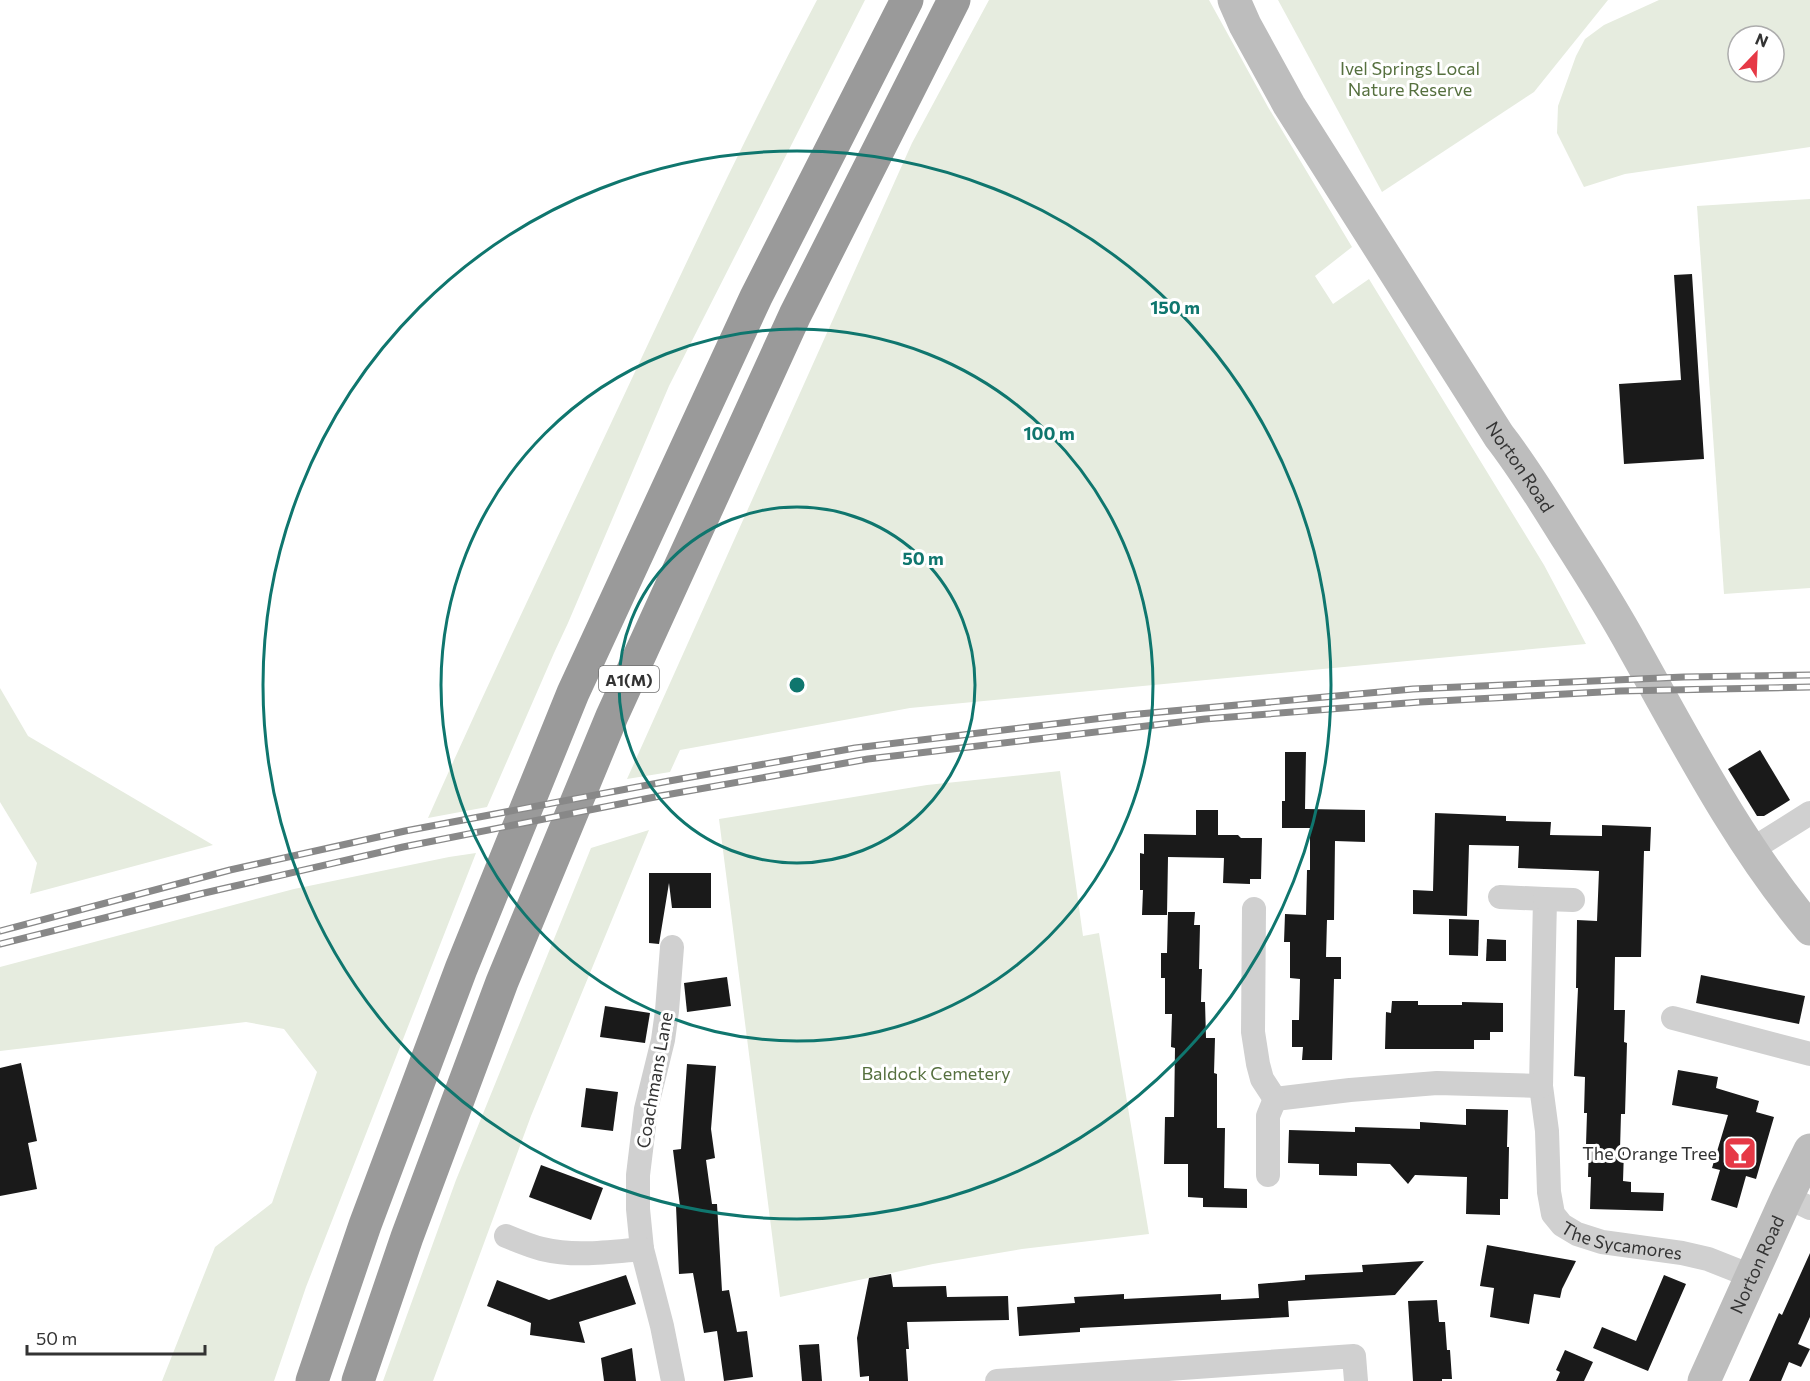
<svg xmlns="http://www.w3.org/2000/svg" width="1810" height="1381" font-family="Commissioner,sans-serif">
<rect width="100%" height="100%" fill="#fff"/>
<g fill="#e6ecdf" fill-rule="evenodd">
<path d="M817,0H865L669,386L568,623L554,653L487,807L428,818C487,685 550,553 612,421C678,280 744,138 817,0Z"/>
<polygon points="989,0 1209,0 1268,107 1352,247 1315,276 1333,304 1369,279 1544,565 1586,644 910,708 680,750 670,772 627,779 912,143"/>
<polygon points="1278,0 1608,0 1534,92 1382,192"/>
<path d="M1659,0H1810V147L1625,174L1584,187L1557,133L1558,106L1576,56L1585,39L1604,25ZM1738,36H1774V72H1738Z"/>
<polygon points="1810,199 1810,588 1724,594 1697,206"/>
<polygon points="0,688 28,736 213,845 30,894 37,863 0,802"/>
<polygon points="1060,771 1083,936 1099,933 1149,1234 1022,1249 933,1264 780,1297 719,819 927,785"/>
<polygon points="649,830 531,1116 433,1381 383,1381 456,1180 591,848"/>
<polygon points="476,853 306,1287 274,1381 162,1381 215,1247 272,1203 317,1072 284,1029 246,1022 0,1051 0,967 294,889 449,857"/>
</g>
<g fill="#1a1a1a">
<polygon points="1692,274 1704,459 1624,464 1619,384 1681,380 1674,275"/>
<polygon points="1760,750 1790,800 1764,816 1757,816 1728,769"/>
<polygon points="1285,752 1306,752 1305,809 1365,810 1365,842 1335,841 1334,920 1327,920 1326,957 1341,957 1341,979 1334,979 1332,1060 1302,1060 1303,1047 1292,1047 1292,1020 1299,1020 1300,979 1290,978 1290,942 1284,942 1285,914 1306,915 1307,870 1310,870 1310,828 1282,828 1282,801 1285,801"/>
<polygon points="1196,810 1218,810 1218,835 1238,835 1241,838 1262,838 1261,879 1250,879 1250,884 1223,883 1224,858 1168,857 1167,915 1142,915 1143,890 1140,890 1140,853 1144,854 1144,834 1196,835"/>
<polygon points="1435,813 1506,816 1506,821 1551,822 1550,835 1602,836 1602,825 1651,827 1650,851 1644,851 1641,957 1615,957 1614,1010 1625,1010 1624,1042 1627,1043 1625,1114 1621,1114 1620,1150 1624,1150 1623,1181 1631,1182 1631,1192 1664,1193 1663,1211 1590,1209 1591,1177 1588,1177 1589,1145 1586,1145 1587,1113 1584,1113 1585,1077 1574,1076 1578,988 1576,988 1577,920 1597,921 1599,871 1518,868 1519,846 1469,845 1467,916 1413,914 1413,890 1433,891"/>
<polygon points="649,873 711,873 711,908 672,908 669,883 659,944 649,943"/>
<polygon points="1168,912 1195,912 1194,925 1200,925 1199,969 1202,969 1201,1002 1205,1002 1206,1038 1215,1038 1214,1073 1217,1074 1217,1128 1225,1128 1224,1188 1247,1189 1247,1208 1203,1207 1203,1198 1188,1197 1188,1164 1164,1164 1165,1117 1174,1117 1175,1048 1171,1047 1172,1014 1165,1014 1165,978 1161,978 1161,953 1167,953"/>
<polygon points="1449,919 1479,920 1478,956 1449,955"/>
<polygon points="1487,939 1506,940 1506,961 1486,961"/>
<polygon points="1701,975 1805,996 1799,1024 1696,1003"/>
<polygon points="727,977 731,1006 687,1012 684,983"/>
<polygon points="1392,1001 1418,1001 1418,1005 1462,1005 1462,1002 1503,1003 1503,1032 1490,1032 1490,1040 1474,1040 1474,1049 1385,1049 1386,1012 1391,1013"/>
<polygon points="605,1006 650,1013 645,1043 600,1037"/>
<polygon points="21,1063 37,1141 28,1143 37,1189 0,1196 0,1068"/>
<polygon points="687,1064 716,1066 711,1129 715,1158 706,1160 712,1204 717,1204 722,1291 729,1290 737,1332 747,1331 753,1377 724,1381 717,1331 704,1333 693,1273 679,1274 676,1206 680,1206 673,1150 681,1149"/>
<polygon points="1678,1070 1718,1077 1716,1088 1759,1101 1756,1112 1774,1117 1756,1179 1746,1176 1737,1208 1711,1200 1720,1170 1712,1168 1728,1115 1672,1105"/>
<polygon points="586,1088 618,1092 613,1131 581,1127"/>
<polygon points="1466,1109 1508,1110 1507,1147 1509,1147 1508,1199 1500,1199 1500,1215 1466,1214 1467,1177 1415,1175 1408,1184 1390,1164 1357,1163 1357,1176 1319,1175 1319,1164 1288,1163 1289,1130 1355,1132 1355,1127 1420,1129 1420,1122 1466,1125"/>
<polygon points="541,1165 603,1188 591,1220 529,1197"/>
<polygon points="1487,1245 1576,1261 1562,1289 1560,1298 1534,1294 1529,1324 1490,1317 1494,1288 1480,1286"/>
<polygon points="1810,1253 1810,1317 1798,1344 1810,1349 1801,1367 1789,1362 1781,1381 1749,1381 1779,1313 1782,1315"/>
<polygon points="1424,1261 1395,1295 1288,1301 1289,1317 1080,1328 1080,1332 1019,1336 1017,1307 1075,1303 1074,1297 1124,1294 1124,1299 1221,1294 1221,1300 1259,1298 1258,1284 1305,1280 1305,1275 1363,1272 1362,1265"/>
<polygon points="891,1274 893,1287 946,1286 947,1297 1008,1296 1009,1320 907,1322 909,1349 906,1349 908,1381 869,1381 869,1376 860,1377 857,1338 869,1278"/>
<polygon points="626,1275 636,1304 579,1322 585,1343 530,1335 531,1323 487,1306 497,1280 549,1300"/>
<polygon points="1664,1275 1686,1284 1648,1371 1593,1348 1602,1327 1636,1341"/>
<polygon points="1437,1300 1439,1322 1445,1322 1447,1350 1450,1350 1452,1379 1442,1379 1442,1381 1413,1381 1408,1301"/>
<polygon points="819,1344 822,1381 802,1381 799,1345"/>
<polygon points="632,1348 636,1381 604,1381 601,1358"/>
<polygon points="1565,1350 1593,1362 1584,1381 1556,1381 1560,1372 1556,1370"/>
</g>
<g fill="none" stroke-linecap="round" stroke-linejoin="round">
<g stroke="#d0d0d0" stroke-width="24">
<polyline points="1751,850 1810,813"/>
<path id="s1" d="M1500,897L1545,899L1541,1086L1547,1131L1549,1192L1553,1214L1562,1225L1577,1234L1602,1242L1682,1253L1708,1259L1751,1276"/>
<polyline points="1545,899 1573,900"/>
<polyline points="1254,909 1253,1032 1258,1064 1262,1079 1275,1099 1350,1090 1437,1083 1541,1086"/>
<polyline points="672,947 667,1011 663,1040 646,1109 638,1175 638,1209 642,1249 662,1326 673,1381"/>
<polyline points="1673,1018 1810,1054"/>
<polyline points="1268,1175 1268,1116 1275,1099"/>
<polyline points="1787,1197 1810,1208"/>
<path d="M506,1236C518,1241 530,1246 542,1249C575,1257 608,1252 642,1249"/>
<polyline points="997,1381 1354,1356 1356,1381"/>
</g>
<g stroke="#bdbdbd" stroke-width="33">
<path id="s2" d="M1234,0L1245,25L1289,105L1499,436C1524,468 1545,503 1567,538C1590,574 1613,610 1633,647C1688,745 1738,843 1810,929"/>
<path id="s3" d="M1704,1381L1787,1197L1810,1150"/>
</g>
<g stroke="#9a9a9a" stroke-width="33">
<polyline points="312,1381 365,1225 461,969 573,693 756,297 907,0"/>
<polyline points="358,1381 407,1237 502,982 612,716 795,315 954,0"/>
</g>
<g stroke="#888" stroke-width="7">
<g id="rail">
<polyline points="0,931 230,870 405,831 669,781 855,748 1128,715 1413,689 1684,677 1810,675"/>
<polyline points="0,944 200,894 403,847 660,796 868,759 1205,719 1420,702 1620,691 1810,687"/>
</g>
</g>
<use href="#rail" stroke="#fff" stroke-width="4.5" stroke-dasharray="14" stroke-linecap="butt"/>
</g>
<g fill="none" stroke="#0f766e" stroke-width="3">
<circle cx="797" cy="685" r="178"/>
<circle cx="797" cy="685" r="356"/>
<circle cx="797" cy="685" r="534"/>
</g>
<defs>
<g id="bar-square" transform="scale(1.725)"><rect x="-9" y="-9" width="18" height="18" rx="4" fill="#e63946" stroke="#fff"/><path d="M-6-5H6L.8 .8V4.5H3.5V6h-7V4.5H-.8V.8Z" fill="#fff"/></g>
</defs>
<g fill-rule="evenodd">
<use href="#bar-square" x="1740" y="1153"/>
</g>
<g text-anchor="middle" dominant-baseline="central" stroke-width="6" stroke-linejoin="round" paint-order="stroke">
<rect fill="#fff" stroke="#707070" stroke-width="1.5" x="599" y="666" width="60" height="26" rx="4.5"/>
<g font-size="16" font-weight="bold" fill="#333">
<text x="629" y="679">A1(M)</text>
</g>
<g font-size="18" fill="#56703f" stroke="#fff">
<text x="1410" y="68">Ivel Springs Local<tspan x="1410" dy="21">Nature Reserve</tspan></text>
<text x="936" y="1073">Baldock Cemetery</text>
</g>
<g font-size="18" fill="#333" stroke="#fff">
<text stroke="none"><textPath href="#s2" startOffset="548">Norton Road</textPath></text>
<text transform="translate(654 1080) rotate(-80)">Coachmans Lane</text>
<text stroke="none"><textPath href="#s1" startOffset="438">The Sycamores</textPath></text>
<text stroke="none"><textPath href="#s3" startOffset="128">Norton Road</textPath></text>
</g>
<g font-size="18" fill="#333" stroke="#fff" text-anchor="end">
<text x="1717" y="1153">The Orange Tree</text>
</g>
</g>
<circle cx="797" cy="685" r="9" fill="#0f766e" stroke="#fff" stroke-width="3"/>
<g font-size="18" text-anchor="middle" font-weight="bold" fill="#0f766e" stroke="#fff" stroke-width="6" stroke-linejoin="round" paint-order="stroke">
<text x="1175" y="314">150 m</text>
<text x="1049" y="440">100 m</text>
<text x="923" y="565">50 m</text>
</g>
<g transform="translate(1756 54) rotate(23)"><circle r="28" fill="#ffffff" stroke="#adadad" stroke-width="1.5"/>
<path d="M0-4.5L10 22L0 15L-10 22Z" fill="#e63946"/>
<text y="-9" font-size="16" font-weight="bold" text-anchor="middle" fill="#333333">N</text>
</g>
<path d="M27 1345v9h178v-9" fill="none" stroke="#333333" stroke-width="3"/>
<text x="36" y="1345" font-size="18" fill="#333333" stroke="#ffffff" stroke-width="4.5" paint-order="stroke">50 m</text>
</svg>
